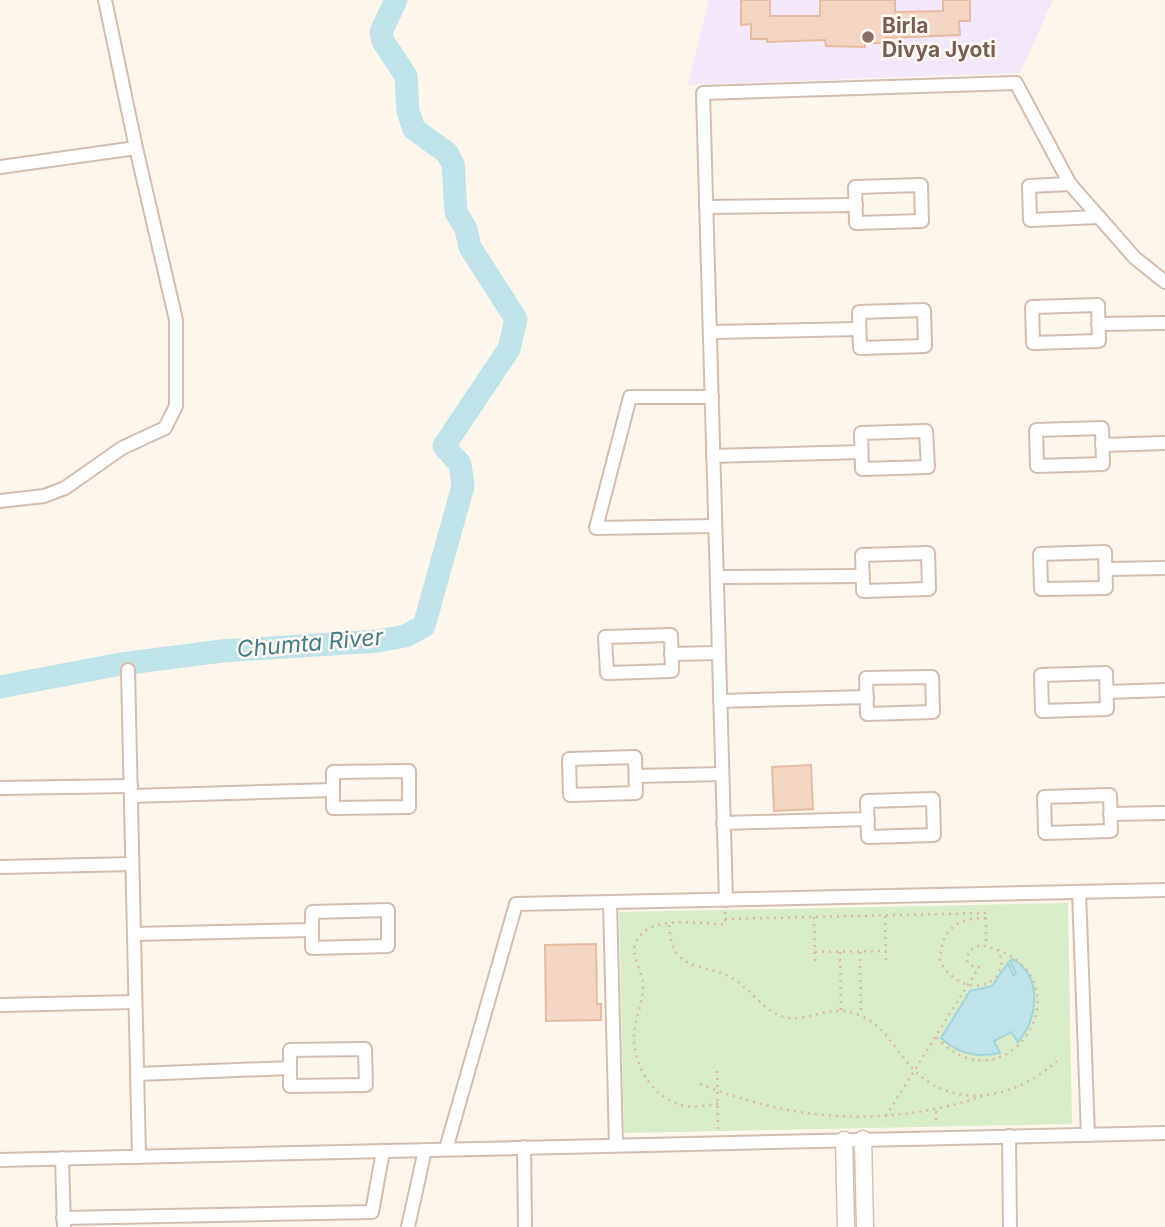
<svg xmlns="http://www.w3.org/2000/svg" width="1165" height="1227" font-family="Inter,sans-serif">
<rect width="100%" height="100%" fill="#fdf6ec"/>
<polygon fill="#f3e8fa" points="709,0 1053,0 1020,73 688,85"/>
<polygon fill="#d8ecc9" points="1068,903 1072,1124 624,1133 619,912"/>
<path fill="#bfe3e8" stroke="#a5d3da" stroke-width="2" d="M1013,959C1043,978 1038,1018 1018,1042L1011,1032L994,1041L1000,1053C977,1058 958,1054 941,1038L970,991L992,986L1008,963L1013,975L1016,974L1010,961Z"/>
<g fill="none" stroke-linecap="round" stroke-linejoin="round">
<polyline stroke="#bfe3e8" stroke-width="23" points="0,687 121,664 222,651 378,641 405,636 424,626 463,486 460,464 444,446 509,349 516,319 470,247 466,229 456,212 453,164 447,153 414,129 408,111 406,76 383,41 381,32 396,0"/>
</g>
<g fill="#f3d5c3" stroke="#e6bba3" stroke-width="2">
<polygon points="741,0 770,0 770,16 820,16 820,0 895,0 895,12 943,11 943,0 970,0 970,21 959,21 960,35 885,38 886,43 865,43 865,47 826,46 825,40 767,42 767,39 751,39 751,24 741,25"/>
<polygon points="811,765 813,809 774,811 772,767"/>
<polygon points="596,944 597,1004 601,1004 601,1020 546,1021 545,945"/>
</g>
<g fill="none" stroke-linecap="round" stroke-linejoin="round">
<g stroke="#d1beb0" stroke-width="16">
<g id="street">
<polyline points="0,167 136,148"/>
<polyline points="1070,184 1029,186 1030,220 1099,217"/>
<polygon points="921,185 922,221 856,223 855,187"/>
<polyline points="706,207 856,205"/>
<polygon points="1098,305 1099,341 1033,343 1032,307"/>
<polygon points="924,310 925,346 860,348 859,312"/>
<polyline points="1098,324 1165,323"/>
<polyline points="710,332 859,329"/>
<polyline points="712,397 630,397 596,528 715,526"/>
<polygon points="1102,428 1103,464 1037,466 1036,430"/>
<polygon points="926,431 928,467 862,469 861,433"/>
<polyline points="1102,445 1165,443"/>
<polyline points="713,456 861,452"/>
<polyline points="0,501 44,496 65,488 122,448 165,428 176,406 176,320 136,148 105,0"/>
<polygon points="1105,552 1106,588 1041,589 1040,554"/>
<polygon points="928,553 929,589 863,591 862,555"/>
<polyline points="1106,569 1165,568"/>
<polyline points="717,577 863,576"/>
<polygon points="671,635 672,671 607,673 605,637"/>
<polyline points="671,654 719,653"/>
<polyline points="128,670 139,1157"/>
<polygon points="1106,673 1107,709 1042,711 1041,675"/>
<polygon points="932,677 933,712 867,714 866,678"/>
<polyline points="1107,692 1165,690"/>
<polyline points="720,701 867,697"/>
<polygon points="635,757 636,793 570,795 569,759"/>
<polygon points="409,771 409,807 333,808 333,772"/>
<polyline points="636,776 722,774"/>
<polyline points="0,788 131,786"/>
<polygon points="1110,795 1111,831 1045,833 1044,797"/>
<polyline points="131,796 333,790"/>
<polygon points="933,799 934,835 868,837 867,801"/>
<polyline points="1110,814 1165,813"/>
<polyline points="723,823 868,819"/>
<polyline points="0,867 132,864"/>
<polyline points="1079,892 1088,1135"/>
<polyline points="726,900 703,93 1016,83 1070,184 1135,258 1165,282"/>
<polyline points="610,902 616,1145"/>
<polygon points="388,910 388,946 312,948 312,912"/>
<polyline points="134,934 312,930"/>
<polyline points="0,1005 135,1002"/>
<polygon points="365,1049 366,1085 290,1086 290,1050"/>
<polyline points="137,1074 290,1068"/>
<polyline points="1009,1136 1010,1227"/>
<polyline points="524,1147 525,1227"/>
<polyline points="446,1149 516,904 1165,890"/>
<polyline points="62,1158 64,1227"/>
<polyline points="0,1160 1165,1133"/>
<polyline points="63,1218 372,1212 383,1151"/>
<polyline points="408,1227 425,1150"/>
</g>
</g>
<g stroke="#d6c0b0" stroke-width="19">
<g id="secondary">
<polyline points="863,1139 865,1227"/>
<polyline points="844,1140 846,1227"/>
</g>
</g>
<g stroke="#d9b8a5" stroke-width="2.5" stroke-dasharray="2 5" stroke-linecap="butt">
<polyline points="885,916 886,962"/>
<polyline points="814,917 815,962"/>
<path d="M986,918C956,918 941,930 940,961C965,1006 1016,982 997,948"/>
<polyline points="986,918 986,946"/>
<polyline points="725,919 986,913"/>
<path d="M669,925C670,935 671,946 678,955C692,970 716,968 732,978C752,989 764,1014 788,1018C814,1021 831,1002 861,1016C885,1026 896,1051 913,1069C956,1113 1017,1097 1057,1061"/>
<polyline points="815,952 886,951"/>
<polyline points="840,952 841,1010"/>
<polyline points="860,952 861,1015"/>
<polyline points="717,1071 718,1130"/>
<path d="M700,1084C797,1122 884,1128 984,1096"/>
<path d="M718,1104C708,1105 695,1108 685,1106C652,1099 632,1064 634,1032C636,1017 642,1004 643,990C645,968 621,949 645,931C664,917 702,924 725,924V911"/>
<polyline points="936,1111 936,1125"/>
<path d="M886,1116L979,967L975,968L967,961L969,951L980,945C1098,969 1010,1117 936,1037"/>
</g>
<use href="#street" stroke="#fff" stroke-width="12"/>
<use href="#secondary" stroke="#fff" stroke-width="16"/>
</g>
<circle fill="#8d6e63" stroke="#fffaf3" stroke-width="2.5" cx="868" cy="37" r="7"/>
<g text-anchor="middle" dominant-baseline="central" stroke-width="5" stroke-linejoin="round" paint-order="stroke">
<g font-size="21" font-weight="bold" fill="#785e54" stroke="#fffaf3" text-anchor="start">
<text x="882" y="25">Birla<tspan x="882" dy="24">Divya Jyoti</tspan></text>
</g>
<g font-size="23" font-style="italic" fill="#437c86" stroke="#fffaf3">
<text transform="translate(310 643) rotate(-5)">Chumta River</text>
</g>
</g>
</svg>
